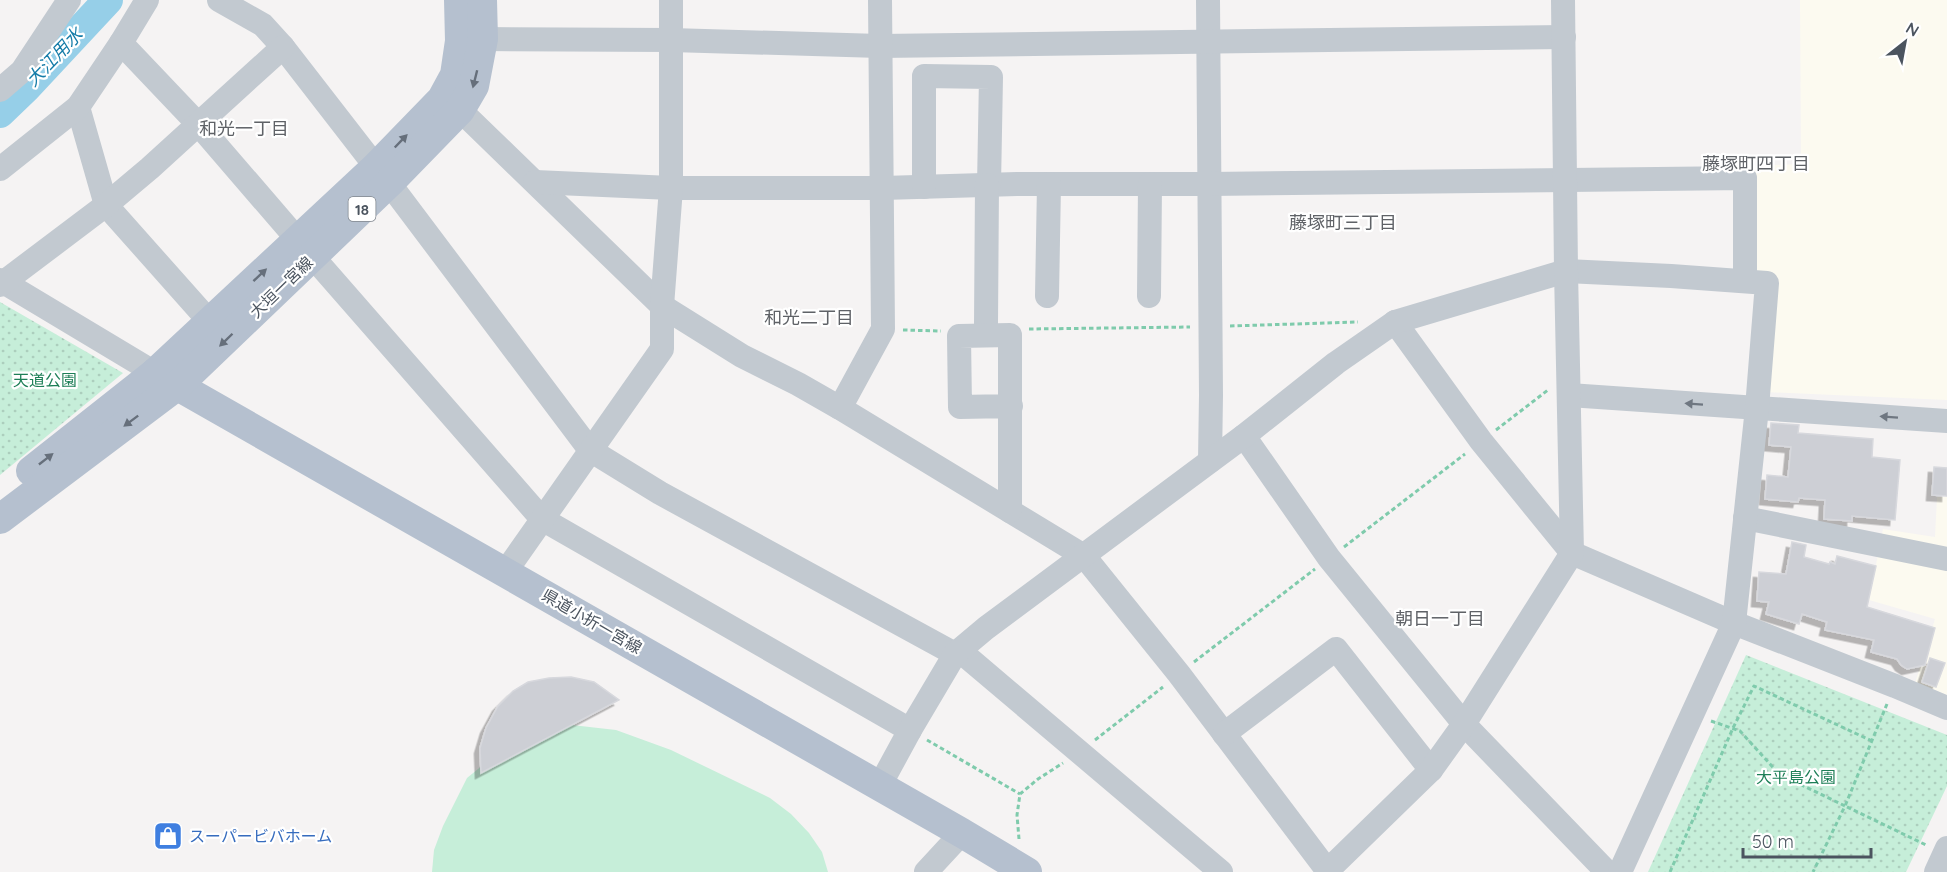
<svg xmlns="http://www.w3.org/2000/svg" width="1947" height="872" font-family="Quicksand,'Noto Sans JP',sans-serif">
<defs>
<pattern id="park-dots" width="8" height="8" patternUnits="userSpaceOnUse" patternTransform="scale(1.5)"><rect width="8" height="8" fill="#c6eed9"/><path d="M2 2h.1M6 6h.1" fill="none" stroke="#accebd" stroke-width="1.8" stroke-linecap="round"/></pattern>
<filter id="shadow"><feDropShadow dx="-5.5" dy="5.5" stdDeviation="0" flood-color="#0004"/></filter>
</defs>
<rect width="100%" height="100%" fill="#f5f3f3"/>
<g fill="#fcfaf0">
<polygon points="1800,0 1947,0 1947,400 1765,392 1752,275 1751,166 1801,164"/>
<polygon points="1937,497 1947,497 1947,695 1915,683 1935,619 1869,600 1883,529 1935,537"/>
</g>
<polygon fill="#c6eed9" points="563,724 616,730 671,750 770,798 791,814 809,833 822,852 828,872 432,872 434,850 443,826 467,778 489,760"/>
<g fill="url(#park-dots)">
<polygon points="0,302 123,373 0,475"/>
<polygon points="1746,655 1947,735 1947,786 1906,872 1648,872"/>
</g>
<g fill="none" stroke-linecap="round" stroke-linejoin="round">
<polyline stroke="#96cfe8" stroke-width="30" points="0,113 25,89 108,0"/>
</g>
<g fill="#cdcfd5" stroke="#d7d8dd" stroke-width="1.5" filter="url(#shadow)">
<polygon points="1771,423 1799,425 1798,433 1873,439 1872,457 1900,460 1895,520 1852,516 1852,521 1824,519 1825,500 1799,498 1798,502 1765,499 1767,475 1788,477 1791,447 1769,445"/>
<polygon points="1934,467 1947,468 1947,496 1932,495"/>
<polygon points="1792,542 1806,545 1804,557 1829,564 1830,562 1835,564 1837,556 1876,566 1867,607 1935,628 1925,665 1907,669 1901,665 1897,659 1871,652 1874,640 1825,630 1827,622 1802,614 1799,624 1766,614 1769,602 1757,601 1759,572 1786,574"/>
<polygon points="1930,658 1945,663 1936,687 1922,682"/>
<polygon points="571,677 594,682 619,700 481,773 480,748 486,728 498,706 513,691 528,682 549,678"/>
</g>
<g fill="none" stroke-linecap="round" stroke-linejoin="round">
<g stroke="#7fcbac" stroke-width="3" stroke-dasharray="4.5 3" stroke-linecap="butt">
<polyline points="1230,326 1358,322"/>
<polyline points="1029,329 1190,327"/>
<polyline points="903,330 941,331"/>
<polyline points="1496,430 1548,390"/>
<polyline points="1344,547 1465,454"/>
<polyline points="1194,662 1315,569"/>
<polyline points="1887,704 1845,806 1926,845"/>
<polyline points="1711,721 1740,731 1779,774 1845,806 1813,872"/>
<polyline points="927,740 1020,794"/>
<polyline points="1095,740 1163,687"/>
<polyline points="1019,839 1017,815 1020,794 1038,779 1063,763"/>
<polyline points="1670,872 1733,728 1754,686 1872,741"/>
</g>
<g stroke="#c2c9d0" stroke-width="24">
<polyline points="219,0 263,25 283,47 376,167"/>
<polyline points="1208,0 1211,395 1210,461"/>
<polyline points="483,39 671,40 880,46 1564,37"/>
<polyline points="121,43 198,124 298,240"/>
<polyline points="0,90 22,71 69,0"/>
<polyline points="78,107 106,205 210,322"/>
<polyline points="460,110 662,306 742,356 798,384 840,408 1084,556 1179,674 1327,870"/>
<polyline points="0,169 78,107 121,43 147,0"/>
<polyline points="535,182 671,188 883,188 1017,184 1209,184 1745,178 1745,281"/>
<polyline points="389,183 590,450 660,493 955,654"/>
<polyline points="924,187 924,76 991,77 989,185"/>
<polyline points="313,257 542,519 910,730"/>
<polyline points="0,280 155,373"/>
<polyline points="0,285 106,205 150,168 283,47"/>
<polyline points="1047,296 1049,184"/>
<polyline points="1149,296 1150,184"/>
<polyline points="1395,322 1481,441 1572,553 1734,623 1895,686 1947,708"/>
<polyline points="986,324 987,185"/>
<polyline points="1569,395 1947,421"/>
<polyline points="840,408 883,329 880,0"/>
<polyline points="1244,436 1329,558 1464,724 1607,872"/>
<polyline points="1010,511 1010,335 959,336 960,407 1011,406"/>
<polyline points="1745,518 1947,559"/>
<polyline points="506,571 662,349 662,306 671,188 671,0"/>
<polyline points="960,651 1221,872"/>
<polyline points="1224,734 1336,649 1431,770"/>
<polyline points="879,787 910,730 955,654 986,628 1244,436 1336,363 1395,322 1566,271 1671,276 1767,283 1757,408 1734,623 1620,872"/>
<polyline points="926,872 962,833"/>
<polyline points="1326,872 1431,770 1464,724 1572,553 1566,271 1563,0"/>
<polyline points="1936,872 1947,848"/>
</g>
<g stroke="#b5c0cf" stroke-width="30">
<polyline points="155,373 962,833 1027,872"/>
<polyline points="31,471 155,373 376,167 442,99 455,75 460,41 459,0"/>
<polyline points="0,519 178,385 389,183 460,110 474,86 483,39 482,0"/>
</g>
</g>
<defs><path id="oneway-solid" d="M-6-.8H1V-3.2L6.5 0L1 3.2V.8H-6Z" transform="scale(1.5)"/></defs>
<g fill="#666f7b">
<use href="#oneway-solid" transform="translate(475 79) rotate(104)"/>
<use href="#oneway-solid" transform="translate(401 141) rotate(-46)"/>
<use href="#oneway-solid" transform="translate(260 275) rotate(-43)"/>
<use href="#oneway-solid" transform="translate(226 340) rotate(136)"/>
<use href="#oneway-solid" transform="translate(131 421) rotate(143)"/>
<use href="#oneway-solid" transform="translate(46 459) rotate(-38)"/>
</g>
<g fill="#6f7781">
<use href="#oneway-solid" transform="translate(1694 404) rotate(-176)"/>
<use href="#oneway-solid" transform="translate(1889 417) rotate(-176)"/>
</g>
<defs>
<g id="shop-square" transform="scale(1.5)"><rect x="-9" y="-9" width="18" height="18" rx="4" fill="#3f7fe0" stroke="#fff"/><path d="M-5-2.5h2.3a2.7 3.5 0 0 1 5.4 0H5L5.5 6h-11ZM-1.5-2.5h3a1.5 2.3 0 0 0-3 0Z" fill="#fff"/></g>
</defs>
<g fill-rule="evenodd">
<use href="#shop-square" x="168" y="836"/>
</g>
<g text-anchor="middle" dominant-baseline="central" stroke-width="4.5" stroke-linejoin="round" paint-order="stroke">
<rect fill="#fff" stroke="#81878f" stroke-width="1.5" x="348.5" y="197" width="27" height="24" rx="4.5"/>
<g font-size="15" font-weight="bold" fill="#4b545f">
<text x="362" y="209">18</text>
</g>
<g font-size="16" fill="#4b545f" stroke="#fff">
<text transform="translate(281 287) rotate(-44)">大垣一宮線</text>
<text transform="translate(592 621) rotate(30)">県道小折一宮線</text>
</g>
<g font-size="16" fill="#1e7f57" stroke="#fff">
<text x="45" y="380">天道公園</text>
<text x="1796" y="777">大平島公園</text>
</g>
<g font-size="16" fill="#366cbe" stroke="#fff" text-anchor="start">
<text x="189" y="836">スーパービバホーム</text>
</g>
<g font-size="18" font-style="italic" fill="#157ca8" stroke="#fff">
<text transform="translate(54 57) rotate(-46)">大江用水</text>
</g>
<g font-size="18" fill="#5f6267" stroke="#fff">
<text x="244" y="128">和光一丁目</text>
<text x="1756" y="163">藤塚町四丁目</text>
<text x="1343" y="222">藤塚町三丁目</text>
<text x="809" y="317">和光二丁目</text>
<text x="1440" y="618">朝日一丁目</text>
</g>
</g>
<g transform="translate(1905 42) rotate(31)" stroke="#ffffff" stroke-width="4.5" paint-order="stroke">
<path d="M0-4.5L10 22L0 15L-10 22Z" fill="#4b545f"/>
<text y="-9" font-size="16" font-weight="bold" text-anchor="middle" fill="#4b545f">N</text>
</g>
<path d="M1743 848v9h128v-9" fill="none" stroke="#4b545f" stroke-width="3"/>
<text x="1752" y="848" font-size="18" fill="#4b545f" stroke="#ffffff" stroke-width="4.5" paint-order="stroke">50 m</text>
</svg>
